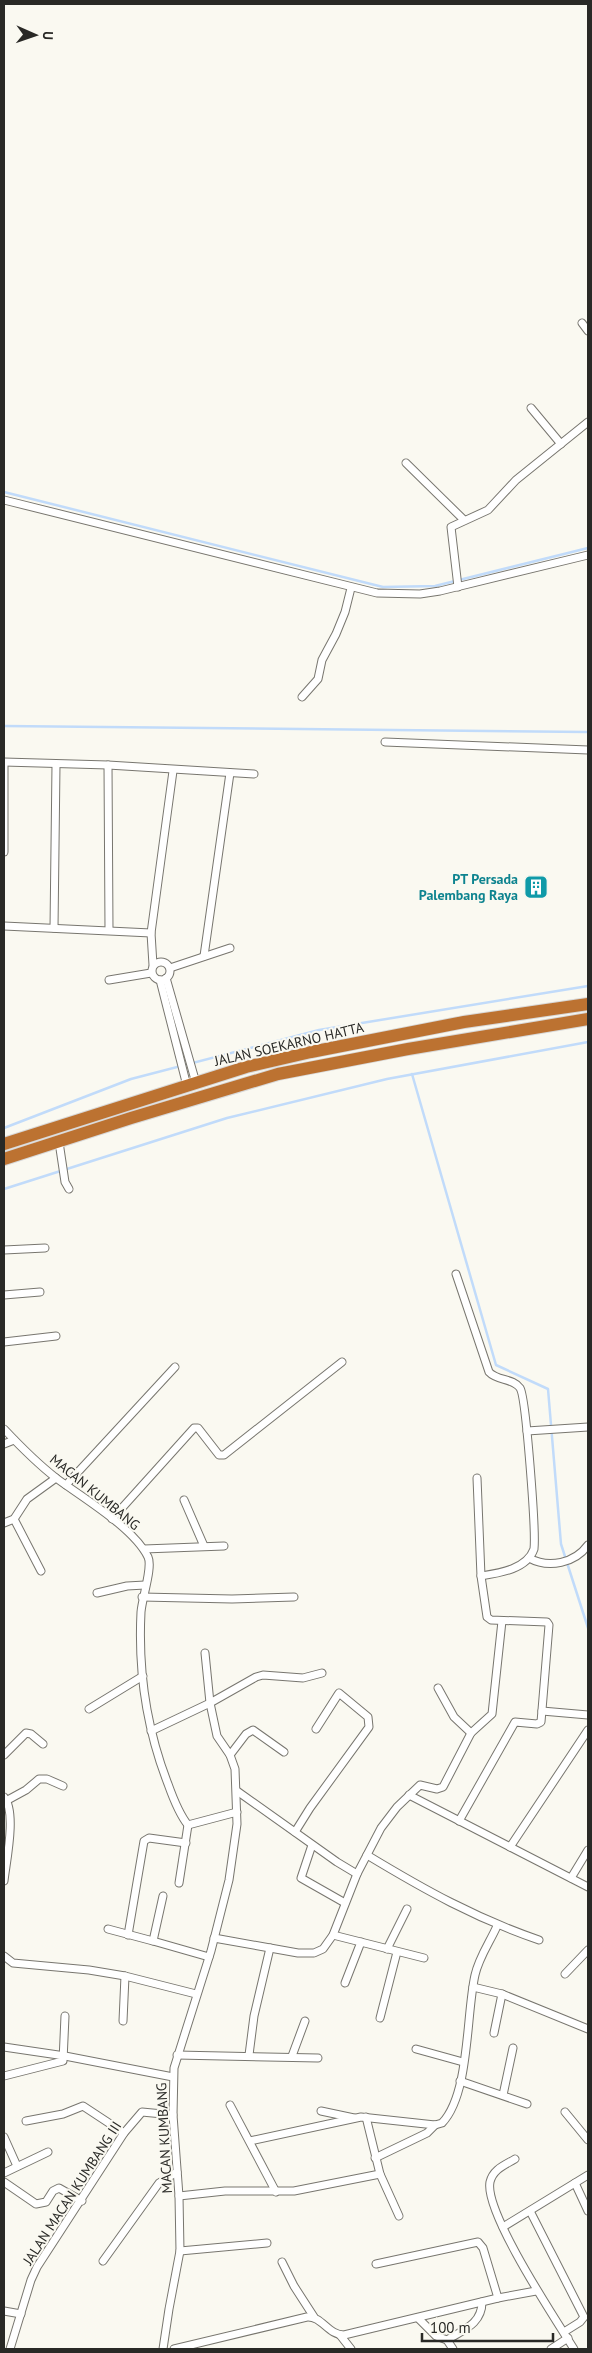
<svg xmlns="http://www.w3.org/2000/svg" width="592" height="2353" font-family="'PT Sans',sans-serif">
<rect width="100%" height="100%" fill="#faf9f1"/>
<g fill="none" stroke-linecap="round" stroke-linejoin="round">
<g stroke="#c1dbfa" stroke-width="2.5">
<polyline points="4,492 383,587 435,586 588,548"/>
<polyline points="4,726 588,732"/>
<polyline points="412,1074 496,1365 548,1389 561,1544 588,1628"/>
<polyline points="4,1128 131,1079 319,1030 588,986"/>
<polyline points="4,1189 227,1118 387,1079 588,1042"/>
</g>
<g stroke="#78766f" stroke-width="9">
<g id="street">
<polyline points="582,323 588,331"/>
<polyline points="531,408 561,444"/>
<polyline points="406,463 464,520"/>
<polyline points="4,500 377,593 420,594 440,591 588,555"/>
<polyline points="458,587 451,527 488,510 516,480 588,422"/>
<polyline points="302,697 318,679 322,660 336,634 345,612 351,588"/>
<polyline points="385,742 588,750"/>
<polyline points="4,762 108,765 254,774"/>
<polyline points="108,765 109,930"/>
<polyline points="4,852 4,763"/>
<polyline points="4,926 151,933"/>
<polyline points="54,928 56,765"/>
<polyline points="204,956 230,773"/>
<circle cx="161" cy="971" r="9"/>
<polyline points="153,965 151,933 173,771"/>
<polyline points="170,968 230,948"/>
<polyline points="166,978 196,1083"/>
<polyline points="109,980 151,973"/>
<polyline points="160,980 187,1086"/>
<polyline points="59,1142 65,1182 69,1189"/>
<polyline points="4,1250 45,1248"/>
<path d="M456,1274L489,1372C497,1381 513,1378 520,1388C526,1397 536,1531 534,1549C527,1569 500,1573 481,1576"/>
<polyline points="4,1295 40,1292"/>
<polyline points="4,1342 56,1336"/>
<path d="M4,1429C20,1446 38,1464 56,1478C83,1498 134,1528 148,1557C153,1567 142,1598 141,1612C138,1671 147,1730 168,1784C173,1798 179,1814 188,1825L237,1812"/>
<polyline points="527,1431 588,1427"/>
<polyline points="4,1444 14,1440"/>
<polyline points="66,1485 175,1367"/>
<polyline points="184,1500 204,1546"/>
<polyline points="14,1519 41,1571"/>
<polyline points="112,1519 194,1428 198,1428 219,1455 224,1455 342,1362"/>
<polyline points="4,1523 14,1519 27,1499 56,1478"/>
<polyline points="144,1549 224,1546"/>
<path d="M529,1558C549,1569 575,1563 588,1545"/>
<polyline points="97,1593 127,1586 145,1585"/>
<polyline points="142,1597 232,1599 294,1597"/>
<polyline points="438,1688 454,1717 471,1733"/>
<polyline points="89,1709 143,1676"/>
<polyline points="542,1711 588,1715"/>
<polyline points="151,1731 210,1703 256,1677 263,1675 303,1678 322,1673"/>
<polyline points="4,1755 26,1733 31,1734 43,1744"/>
<polyline points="230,1755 246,1734 253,1730 284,1752"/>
<polyline points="237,1791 337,1862 357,1874"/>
<polyline points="409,1795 588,1887"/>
<path d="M4,1797C17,1812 6,1862 4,1881"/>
<polyline points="4,1802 26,1790 39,1779 47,1779 63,1786"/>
<polyline points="459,1821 515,1722 537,1724 541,1722 549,1625 547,1622 491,1620 487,1617 481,1576 477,1478"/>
<polyline points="295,1832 310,1808 369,1727 368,1717 339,1693 316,1729"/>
<polyline points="312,1845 301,1878 345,1903"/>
<polyline points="510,1847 588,1730"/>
<path d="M367,1855C425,1890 475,1918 539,1940"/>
<polyline points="571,1878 588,1850"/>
<polyline points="179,1883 188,1825"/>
<polyline points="163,1896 153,1941 209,1957"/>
<polyline points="108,1929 153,1941"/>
<polyline points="128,1935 144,1841 149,1838 186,1843"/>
<polyline points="333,1935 424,1958"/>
<polyline points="214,1938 298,1953 314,1953 323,1949 333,1935 357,1874 381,1828 397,1807 420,1785 437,1789 443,1787 471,1733 492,1714 502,1621"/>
<polyline points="387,1949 407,1909"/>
<polyline points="4,1956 13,1963 89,1970 125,1976 196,1994"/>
<polyline points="565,1974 588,1950"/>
<polyline points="345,1983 361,1942"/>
<polyline points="473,1987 502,1994 588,2029"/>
<polyline points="380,2018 397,1952"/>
<polyline points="123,2021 125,1976"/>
<polyline points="494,2033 502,1994"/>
<polyline points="4,2047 65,2056 173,2077"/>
<polyline points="416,2049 463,2062"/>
<polyline points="177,2055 318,2058"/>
<polyline points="249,2055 254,2016 270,1948"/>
<polyline points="292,2056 305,2021"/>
<polyline points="4,2076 63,2061 65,2016"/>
<polyline points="460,2081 527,2104"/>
<polyline points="503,2095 513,2048"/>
<polyline points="230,2105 276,2192"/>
<polyline points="321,2111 354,2118"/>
<polyline points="565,2112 588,2140"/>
<polyline points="366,2117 380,2174 399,2216"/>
<polyline points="26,2121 63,2114 83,2106 124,2133"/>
<polyline points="4,2137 17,2166"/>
<path d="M250,2141L361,2117L435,2125L442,2123C470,2094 466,2014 475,1975C479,1957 490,1942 497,1926"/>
<polyline points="375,2158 427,2133 435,2125"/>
<path d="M515,2159C505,2165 493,2169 490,2182C484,2212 556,2320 574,2349"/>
<polyline points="4,2173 48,2152"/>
<polyline points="4,2182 36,2204 46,2202 53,2191 59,2188 82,2201"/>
<polyline points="575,2183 588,2211"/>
<polyline points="179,2196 225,2191 294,2191 380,2174"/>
<polyline points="530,2211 584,2317 580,2322 564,2332"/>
<polyline points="503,2227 588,2175"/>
<polyline points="180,2251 267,2243"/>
<polyline points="103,2261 159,2183 177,2172"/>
<polyline points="282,2262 294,2286 314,2317"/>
<polyline points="376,2264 478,2242 483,2248 498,2298"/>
<polyline points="4,2311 21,2314"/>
<polyline points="418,2318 436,2336 447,2340 453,2349"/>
<polyline points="340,2335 351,2349"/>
<path d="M447,2340C463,2330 482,2324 482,2302"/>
<polyline points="10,2349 31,2280 37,2267 124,2133 142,2112 173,2115"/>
<polyline points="163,2349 169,2309 180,2251 179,2196 173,2115 174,2068 211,1951 229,1880 237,1824 235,1769 230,1755 217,1736 210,1703 205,1653"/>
<path d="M174,2349L307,2317C322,2316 328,2335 344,2335L498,2298L536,2291"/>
<polyline points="551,2349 568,2338"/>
</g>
</g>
<g stroke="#d8d8d8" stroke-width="14">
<g id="highway">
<polyline points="4,1144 246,1067 311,1052 464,1022 588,1004"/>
<polyline points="4,1159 131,1118 278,1074 408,1049 588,1019"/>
</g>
</g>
<use href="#street" stroke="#fff" stroke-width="7"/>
<use href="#highway" stroke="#bc7231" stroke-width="12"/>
</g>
<defs>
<g id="building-square" transform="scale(1.25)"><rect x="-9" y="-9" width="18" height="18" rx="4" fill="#0f9aa8" stroke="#faf9f1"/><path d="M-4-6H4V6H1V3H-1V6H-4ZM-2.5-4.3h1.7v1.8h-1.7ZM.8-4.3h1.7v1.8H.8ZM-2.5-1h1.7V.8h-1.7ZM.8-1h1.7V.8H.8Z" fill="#fff"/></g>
</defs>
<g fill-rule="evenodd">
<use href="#building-square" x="536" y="887"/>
</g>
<g text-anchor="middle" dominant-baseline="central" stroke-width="4" stroke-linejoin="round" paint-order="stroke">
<g font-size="14" font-weight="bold" fill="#0d838f" stroke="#faf9f1" text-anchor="end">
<text x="518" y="879">PT Persada<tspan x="518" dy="16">Palembang Raya</tspan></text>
</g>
<g font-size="14" fill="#292926" stroke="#faf9f1">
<text transform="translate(289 1044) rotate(-13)">JALAN SOEKARNO HATTA</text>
<text transform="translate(95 1492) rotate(39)">MACAN KUMBANG</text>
<text transform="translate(164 2138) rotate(-93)">MACAN KUMBANG</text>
<text transform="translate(72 2193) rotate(-57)">JALAN MACAN KUMBANG III</text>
</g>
</g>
<rect width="592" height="2353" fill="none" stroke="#292926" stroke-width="10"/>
<g transform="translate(35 35) rotate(92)" stroke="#faf9f1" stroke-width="4" paint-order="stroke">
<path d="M0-4L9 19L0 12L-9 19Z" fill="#292926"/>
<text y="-8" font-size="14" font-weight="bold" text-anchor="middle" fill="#292926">U</text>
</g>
<path d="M422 2333v8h131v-8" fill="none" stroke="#292926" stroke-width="2.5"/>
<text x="430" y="2333" font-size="15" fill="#292926" stroke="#faf9f1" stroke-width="4" paint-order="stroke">100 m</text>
</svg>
